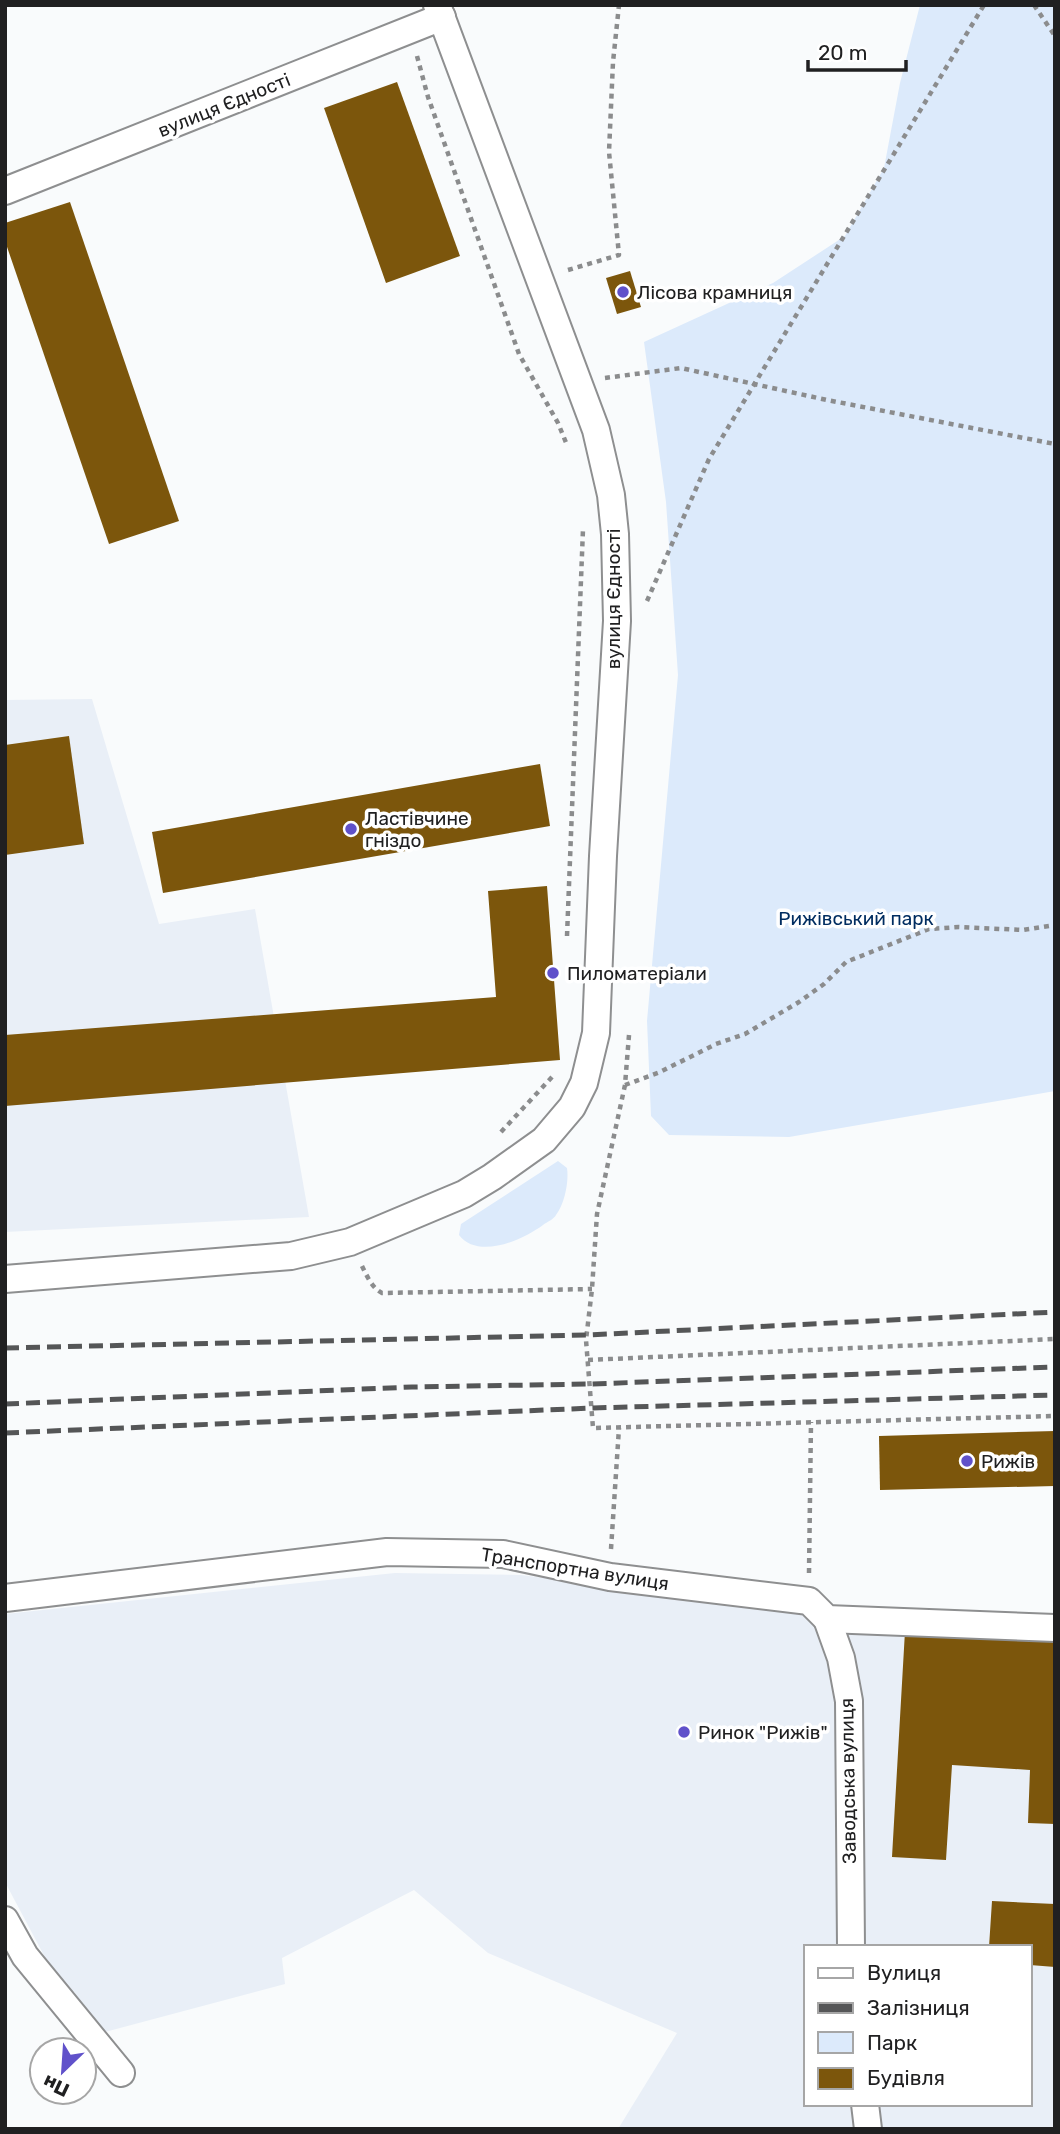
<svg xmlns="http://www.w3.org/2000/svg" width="1060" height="2134" font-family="Rubik,sans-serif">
<rect width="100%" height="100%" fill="#f9fbfc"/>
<g fill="#e9eff7" fill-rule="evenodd">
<polygon points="92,699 159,924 255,909 309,1217 5,1232 5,700"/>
<path d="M395,1573L521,1575L754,1605L1055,1627V2129H618L677,2033L488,1953L414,1890L282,1958L285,1984L105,2032L74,1992L65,1995L5,1882V1614ZM806,1947H1030V2104H806Z"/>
</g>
<g fill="#dceafb">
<polygon points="920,5 1055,5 1055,1091 789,1137 669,1135 651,1116 647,1021 678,675 666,502 644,342 773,283 845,236 884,168 900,83"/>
<path d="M558,1161L567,1168C569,1181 565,1203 556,1215C554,1219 547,1222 543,1225C523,1240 478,1260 459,1235L461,1224Z"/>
</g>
<g fill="#7c560c">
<polygon points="397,82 460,256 386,283 324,108"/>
<polygon points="70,202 179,521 109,544 5,241 5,223"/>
<polygon points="630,271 641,307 617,314 606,278"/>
<polygon points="69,736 84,844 5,855 5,745"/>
<polygon points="540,764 550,826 163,893 152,832"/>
<polygon points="547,886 560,1060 5,1106 5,1035 496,997 488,891"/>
<polygon points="1055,1431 1055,1486 880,1490 879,1436"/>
<polygon points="905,1631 1055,1640 1055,1824 1028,1823 1030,1770 952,1765 946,1860 892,1857"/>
<polygon points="992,1901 1055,1904 1055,1967 1030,1965 1030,1947 989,1947"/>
</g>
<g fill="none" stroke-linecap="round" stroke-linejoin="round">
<g stroke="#8e8f90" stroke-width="30">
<g id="minor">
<polyline points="5,191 442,17"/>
<polyline points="5,1279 291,1256 350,1242 464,1194 492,1177 544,1140 572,1107 584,1083 596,1033 603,856 617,621 615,534 611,495 596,430 437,5"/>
<polyline points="5,1598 387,1552 503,1554 610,1577 809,1601 827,1619 1055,1628"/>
<polyline points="827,1619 841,1658 849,1701 851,1947"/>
<polyline points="5,1920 25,1956 121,2073"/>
<polyline points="865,2104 868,2129"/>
</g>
</g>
<g stroke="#8b8c8d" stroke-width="4.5" stroke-dasharray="5 5" stroke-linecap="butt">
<polyline points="1034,5 1055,36"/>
<polyline points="417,56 428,97 519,354 558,423 567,445"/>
<polyline points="568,270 619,255 609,152 613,62 619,5"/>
<polyline points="605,378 681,368 827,400 1055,444"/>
<polyline points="647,601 709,459 984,5"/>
<polyline points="567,936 583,529"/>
<polyline points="629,1035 625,1085 597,1214 592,1289 586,1340 593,1428 1055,1416"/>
<polyline points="625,1085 660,1072 716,1044 745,1034 799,1002 824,984 846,962 929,929 959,927 1023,930 1055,925"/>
<polyline points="501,1132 552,1077"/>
<path d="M362,1266C367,1276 372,1288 382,1293L592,1289"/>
<polyline points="588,1360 1055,1339"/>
<polyline points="611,1549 619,1428"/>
<polyline points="809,1573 811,1422"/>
</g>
<use href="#minor" stroke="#fff" stroke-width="26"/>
<g stroke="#555657" stroke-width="5" stroke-dasharray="14 7" stroke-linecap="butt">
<polyline points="5,1348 587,1335 1055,1312"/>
<polyline points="5,1404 412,1387 590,1384 1055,1367"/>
<polyline points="5,1433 593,1408 1055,1395"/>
</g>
</g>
<g fill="#6051ca" stroke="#fff" stroke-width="2.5">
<circle cx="623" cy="292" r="7"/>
<circle cx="351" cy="829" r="7"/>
<circle cx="553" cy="973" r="7"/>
<circle cx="967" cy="1461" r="7"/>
<circle cx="684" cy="1732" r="7"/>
</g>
<g text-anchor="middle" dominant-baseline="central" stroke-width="7" stroke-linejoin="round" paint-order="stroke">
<g font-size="19" fill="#202021" stroke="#fff">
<text transform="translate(224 105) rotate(-22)">вулиця Єдності</text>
<text transform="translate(613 599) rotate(-90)">вулиця Єдності</text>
<text transform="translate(575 1569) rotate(9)">Транспортна вулиця</text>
<text transform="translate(848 1781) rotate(-91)">Заводська вулиця</text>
</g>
<g font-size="19" fill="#202021" stroke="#fff" text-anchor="start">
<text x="637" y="292">Лісова крамниця</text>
<text x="365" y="818">Ластівчине<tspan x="365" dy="22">гніздо</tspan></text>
<text x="567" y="973">Пиломатеріали</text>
<text x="981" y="1461">Рижів</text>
<text x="698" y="1732">Ринок "Рижів"</text>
</g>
<g font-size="19" fill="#012d60" stroke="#fff">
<text x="856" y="918">Рижівський парк</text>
</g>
</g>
<rect width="1060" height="2134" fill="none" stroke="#202021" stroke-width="14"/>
<rect x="804" y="1945" width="228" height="161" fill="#ffffff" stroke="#a6a6a6" stroke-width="2"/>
<rect x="818" y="1968" width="35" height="10" fill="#ffffff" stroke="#a6a6a6" stroke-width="2"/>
<text x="867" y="1980" font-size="21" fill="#202021">Вулиця</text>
<rect x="818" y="2003" width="35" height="10" fill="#555657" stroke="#a6a6a6" stroke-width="2"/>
<text x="867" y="2015" font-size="21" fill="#202021">Залізниця</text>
<rect x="818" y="2032" width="35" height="21" fill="#dceafb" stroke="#a6a6a6" stroke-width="2"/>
<text x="867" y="2050" font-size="21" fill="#202021">Парк</text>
<rect x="818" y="2068" width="35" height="21" fill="#7c560c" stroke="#a6a6a6" stroke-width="2"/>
<text x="867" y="2085" font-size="21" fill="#202021">Будівля</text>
<g transform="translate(63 2071) rotate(205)"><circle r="33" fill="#ffffff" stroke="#a6a6a6" stroke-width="2"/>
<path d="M0-5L12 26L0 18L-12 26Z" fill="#6051ca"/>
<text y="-10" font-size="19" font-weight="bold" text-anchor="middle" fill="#202021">Пн</text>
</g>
<path d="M808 60v10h98v-10" fill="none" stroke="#202021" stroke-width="3.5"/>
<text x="818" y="60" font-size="21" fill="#202021" stroke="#ffffff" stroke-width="5" paint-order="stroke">20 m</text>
</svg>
